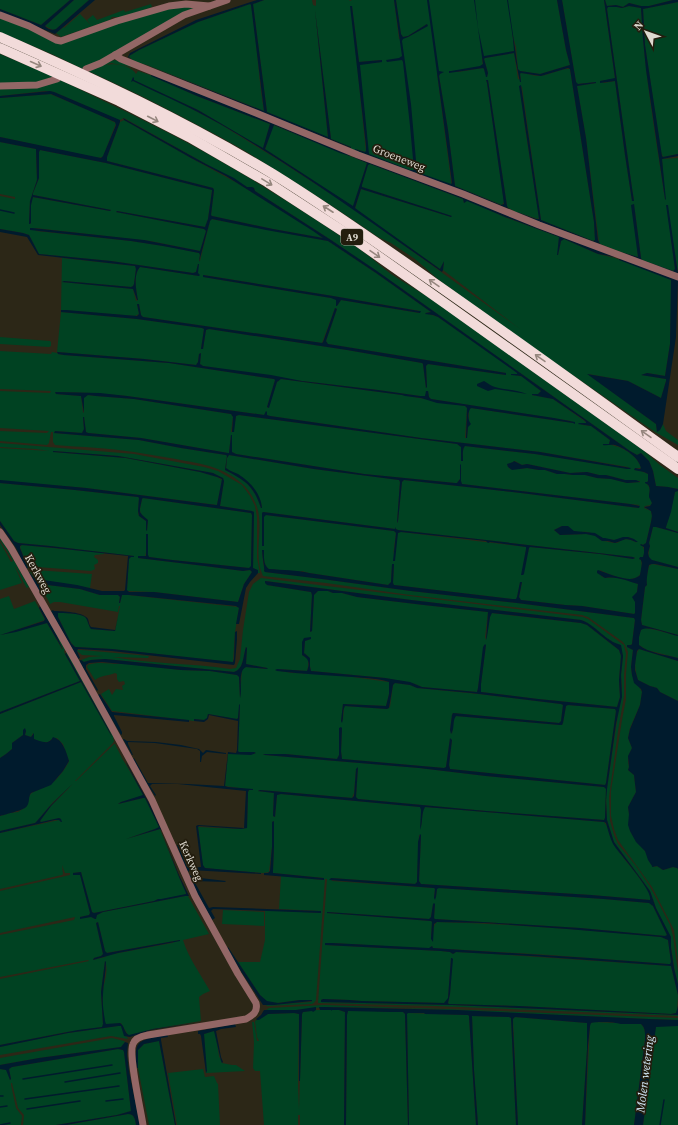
<svg xmlns="http://www.w3.org/2000/svg" width="678" height="1125" font-family="'Source Serif 4',serif">
<rect width="100%" height="100%" fill="#2c2717"/>
<g fill="#004222" fill-rule="evenodd">
<polygon points="0,0 70,0 41,25 0,9"/>
<polygon points="74,0 89,0 56,29 53,30 45,26"/>
<path d="M264,0H312L313,5L316,6V0H349L350,1L352,0H394L399,39L408,37L427,26V24L408,36L403,37L401,34L396,0H557L566,50L570,65L540,74L520,71L518,69L516,47L512,33L515,51L482,58L483,67L449,72H458L483,68L484,69L487,77L488,73L484,59L485,58L514,53L518,79L521,80L520,74L521,73C527,73 532,76 538,76C548,76 561,68 570,69L594,222L595,238V240L593,241L541,220L522,87L520,86L525,128L539,217L538,219L517,212L516,213C514,209 509,210 507,206L488,80H486L487,83L504,202L502,205L455,186L448,130L439,76L440,74L441,73H437L452,188L382,162L325,138L350,148L351,147L331,139L315,10L328,138L267,112L253,4ZM351,6H352L359,62L382,60V62L359,64L368,149V155L356,149L365,152H366Z"/>
<path d="M562,0H604L615,79L600,81L604,83L615,81L625,155L632,201L634,200L632,188L607,9L608,7H617L622,8L629,6L641,8C644,73 656,137 665,200L662,159L678,158V272L667,206L675,269L673,271L642,260L641,258L634,204L638,257L621,252L600,244L599,242L586,138L577,86L596,83V82L577,84L576,82Z"/>
<polygon points="605,0 673,0 649,6 641,6 629,3 623,7 616,5 607,6"/>
<polygon points="678,2 678,154 663,157 661,152 645,45 643,9"/>
<polygon points="151,4 152,7 122,17 112,17 110,20 61,37 56,33 64,27 64,28 80,14 91,25 87,20 93,15 97,20 124,10 125,12"/>
<path d="M250,4L251,5C257,40 258,76 264,111L147,65C140,63 132,62 129,56L139,50L198,22Z"/>
<polygon points="202,6 103,60 83,69 54,55 0,32 0,16 57,41 168,8"/>
<polygon points="0,54 47,74 55,78 42,82 0,84"/>
<path d="M116,60L133,66L136,68L111,63L104,66C112,62 131,65 136,74L138,71L150,75L197,96L270,124L263,149L198,110L133,80L134,78L133,81L179,102L220,124L280,161L351,207L520,329L443,270L444,262L440,269L355,209L361,189L451,217V216L362,187V185L368,164H370L463,199L464,203L467,200L507,218L559,237L558,255L561,241L564,239L598,254L615,258L670,279L672,282L670,344L665,376L647,373L642,375L666,379V381L661,398L628,381L588,374L656,424L657,432L660,430L663,424L666,431L678,440V445L655,432L544,355L439,280L415,259L391,243L378,237C333,206 287,176 240,148C190,120 139,94 88,71L109,61Z"/>
<path d="M60,80C116,107 173,133 227,165C272,191 316,219 358,248C370,256 380,266 391,274C406,284 421,292 435,302L643,450L660,465L678,478V489L668,487L656,486L653,471L649,461L641,453L637,455L630,451L398,286L331,240L255,191L254,188L250,187H247L124,118L120,120L116,119L54,92L45,91L0,96V88Z"/>
<polygon points="50,94 93,112 116,123 103,157 97,158 0,137 0,98"/>
<polygon points="124,120 191,158 237,183 313,230 323,238 273,229 212,216 211,215 214,190 213,188 107,161 107,157 119,125 120,122"/>
<polygon points="273,125 367,163 353,207 282,160 266,150 265,150"/>
<path d="M0,142L36,149L37,180L30,201L29,224H30L31,223V205L32,197L110,211L111,210L33,195V193L39,178V152L40,150L106,163L212,190L208,219L205,227L117,211L116,212L204,229L206,231L200,251L150,241L35,228L36,231L131,241L170,247L199,253L200,255L199,261H200L210,221L211,219L328,241L376,273L431,312L425,313L438,317L517,372V374H511L523,377L541,391L538,394H532V395L553,399L586,422L585,424L579,423L583,425L591,426L610,440L609,444H603C607,445 611,444 615,446C625,448 639,458 641,468H635V470L641,471L648,474V481L647,482H645C651,488 650,489 649,497L652,502L651,505L645,506L644,508L651,511L652,516L651,522L646,543L643,545L641,544C644,548 646,552 643,557L639,559L641,560C647,590 615,577 600,570L601,576L605,578C617,576 627,580 638,584L637,592L635,595V613L634,614L582,606L565,605L521,600L519,597L522,583H520L517,597L516,599H512L394,585L393,583L394,565H392L391,582L388,585L309,573L302,571L299,572L269,569C263,565 264,557 264,550H262L263,562L265,572L322,579L411,591L517,603L634,618L635,620L632,644L627,647L633,650L631,667L632,675L642,692L640,705L630,728L628,738L632,748C630,752 628,756 628,761C628,765 630,766 628,770L634,775L636,792L628,807C630,815 628,822 630,830C633,838 640,844 645,851C649,857 648,863 655,867L657,866L663,870L673,867L677,868L678,869V961L674,930L668,918L652,887L618,840L614,829L611,816V791L622,720L626,699V674L628,652L625,645L623,642L588,617L582,615L410,595L326,583L263,576C252,553 266,525 255,502C248,485 232,474 215,468C202,463 189,462 176,459C162,457 148,454 134,452C108,448 81,447 55,445L53,442V432H51L49,443L47,445L0,441V431L47,433L49,431L0,428V391L50,393L51,391L0,389V351L51,354L52,352L57,353L58,354L64,355L169,363L274,379L275,380L267,407L268,408L277,382L281,379L402,395L465,406L467,408L465,438H467C468,428 469,420 469,410L471,408L573,423L571,421L431,399L429,397L428,391L425,396H420L378,390L302,381L203,366L200,364L201,353L199,354L198,362L196,365L144,359L57,352L61,312L137,319L202,328L204,329L201,349H203L206,330L209,329L347,350L422,363L423,364L426,388L427,387L426,366L428,364L506,375V373L328,344L326,341L337,309L335,308L322,343L143,317L141,315L139,304H137L139,314L135,316L61,310L62,258L135,266L136,269L134,284L133,286L131,287L64,281L62,282L133,289L136,301L138,300C136,290 133,275 140,267L199,276L198,273V264L196,272L193,273L111,261L39,254L29,235L23,233L0,229V196L15,199V197L0,194ZM204,275L333,296L420,311L419,313L341,300L337,306H336V299L331,298L215,279L204,277ZM55,392L91,393L127,396L264,415L267,412V415L270,416L421,438L540,452L628,467L630,469L535,454L465,446C462,449 463,456 463,461H461V447L457,444L239,415L236,416L233,432H231L233,417L231,414L134,399L96,396L88,395L84,397V412L83,413L81,396L56,394ZM83,417H84L86,432L88,433L141,438L228,453H229L231,435H232V452L236,454L364,474L455,483H457L460,479V465C463,471 459,478 462,484L630,504L639,505V508L521,493L404,480L402,482L398,521L397,523L400,482L399,480L314,469L229,455L227,458L226,468C231,472 238,474 243,478C253,485 261,497 262,508H261C254,487 245,479 225,470L227,456L226,455L181,448L139,440L54,433L55,431L82,433L84,429ZM515,461L522,465L527,464L570,473L587,472L599,475H606L625,480L640,481V482L627,483L612,479L597,478L585,475H573L565,474H557L545,470H539L527,468L520,469H510L507,465ZM263,512L395,529L396,528V529L398,530L633,557L635,558L633,559L600,554L530,547L529,548L524,569L523,568L526,549V547L401,532L398,533L393,555L396,533L394,531L266,515H264V544L262,546V516ZM562,526H563C568,528 573,532 578,532C582,532 586,531 591,533C596,534 600,538 605,539C608,539 612,540 615,540C627,539 626,532 637,543C632,540 627,538 622,540C618,542 620,542 616,543C611,543 607,541 602,541L595,535L586,534L560,535L554,530Z"/>
<polygon points="0,337 50,341 51,342 51,346 49,347 0,344"/>
<polygon points="0,443 134,454 204,467 218,471 242,485 250,496 255,506 257,517 257,558 260,573 258,573 257,570 253,568 254,512 252,511 220,506 224,481 223,478 213,473 202,471 118,456 53,451 53,452 126,458 200,472 217,477 222,480 217,505 86,488 3,481 0,480 0,448 49,451 36,449 0,447"/>
<path d="M0,483L75,490L138,497L139,498L138,514L140,517L146,521L147,531L148,520C137,512 140,511 142,499L143,498L251,513L252,515L251,567L249,568L172,560L149,557L146,552L145,557L138,558L205,566L243,571L250,570L252,572L244,584L238,602L154,592L127,591V589L129,559L131,557H134V556L50,546L18,543L14,541L0,521Z"/>
<polygon points="677,491 678,491 678,532 666,528 666,527 675,492"/>
<path d="M653,527H656L678,533V567L651,560C647,556 649,551 650,546L649,543Z"/>
<polygon points="0,536 29,587 26,588 26,587 15,566 15,567 22,583 0,590 0,542 11,562 13,561 0,540"/>
<polygon points="22,545 104,553 104,554 95,555 94,557 98,560 98,563 94,565 95,569 91,571 37,567 28,568 20,547"/>
<polygon points="652,564 678,569 678,635 642,625 641,620 645,587 647,585 646,580 649,566"/>
<polygon points="35,570 92,574 90,588 35,579 30,572"/>
<path d="M261,578L583,617L588,619L621,643L624,645L626,654L624,674V696L618,731L609,797L610,821L614,835L618,844L636,866L649,885L655,896L670,925L673,936L678,972V984L675,972L670,940L671,938L656,908L650,891L614,842L607,820L606,795L622,688L621,675L623,656L620,645C605,641 596,625 581,620L411,600L266,581L265,582L267,585L311,592L312,595L310,632L312,631L314,595L318,591H328L333,593H342L357,597L424,605L488,612L485,637L486,640L490,617L491,613L581,623L587,625L611,644L619,650L621,656L619,680L620,697L617,707L538,699L481,692V683L486,645H484L478,688L477,692L422,687L415,684L385,678L311,671L308,656L304,653L305,641L310,639L311,638H304L302,655L308,659V667L307,671L277,669L276,670L292,673L331,674L389,682V694L386,706L343,704L341,722L343,720L344,708L345,706L387,709L390,707L393,685L395,683L410,685L417,688L478,694L561,704L563,705L561,721L559,723L453,713L452,715L450,730L452,734L454,718L456,716L560,725H562L563,723L566,706L568,705L615,709L616,711L606,783L605,785L450,769L449,765L452,740L450,739L446,767L444,768L342,759L341,751L342,728H339V755L337,759L285,754H263L265,755L419,768L486,776L604,787L606,789L605,818L604,820L486,811L358,799L356,797L358,768L356,769L354,793L352,798L260,790L258,791L274,793L273,816L275,817L277,795L281,794L420,807L421,808V827L423,810L425,807L604,822C609,827 609,838 614,844C621,857 632,867 640,879C644,885 652,893 650,900L591,895L421,884L419,881L421,835H419L417,882L415,884L331,878L332,881L434,888L435,889L434,898L436,897L437,888H439L604,899L649,903L653,906L667,935L665,936L580,928L435,919L434,918L435,904H433L431,917L429,919L327,912V913L431,921L432,922L431,939C435,934 432,925 437,922C512,924 587,930 661,937L668,940L671,962L670,964H668L550,955L447,949L433,948L432,946L430,948H419L332,943H325V945L441,951L450,952L453,954L456,952L494,954L671,966L678,995L677,1011L676,1013L671,1014L519,1006L449,1004L448,1003L450,994L452,958L451,959L448,999L444,1003L361,1001L349,1000L323,999L321,1000V1002L452,1005L678,1015V1016L435,1006L318,1003L327,879H325L316,1000L314,1003L312,1004L266,1006L267,1005L311,1002L312,1000H300L277,1003L267,1002L260,995L238,962H260L265,940V910L320,913L321,911L279,909L281,876L323,880L324,878L273,873V870L274,846V821L272,822V847L269,872L263,873L214,869L206,868L203,867L198,827L241,829L247,828L248,792L249,790H253L225,786L228,754H255L254,752H239L238,751L240,704L238,718L236,719L208,714L207,718L204,720L194,719V721L113,711H112L101,694L109,689L112,695L116,689L123,690L122,686L125,684L124,681L119,682L117,679V674L115,673C108,676 101,675 95,680L87,667L88,665C98,661 109,664 120,664L121,663L181,670L210,671L237,675L239,677L240,698L242,669L246,667L267,669V668L246,664L247,648L246,647C243,656 244,669 234,672L105,659L91,660L84,662L81,660L89,657L103,656L82,655L77,651V650H82L149,656L148,658L113,657C151,664 191,663 230,669L236,668L240,659L243,630L249,592L253,584Z"/>
<path d="M40,584L80,589L100,595H118L120,597L119,603H120L122,595H128L238,607L239,608L235,632L233,662H231L110,649L75,647C68,641 63,625 58,617V613C63,613 80,613 85,617C88,620 88,625 91,629L115,631L120,606H119L118,612L60,602H54L50,604L47,598L39,587V585Z"/>
<polygon points="9,596 14,609 35,601 45,620 1,635 47,623 62,649 63,649 40,606 41,605 65,649 64,651 65,654 80,681 0,712 0,599"/>
<polygon points="644,628 656,630 678,636 678,658 647,650 639,645 639,637 640,632 642,629"/>
<path d="M639,649L678,661V701L660,692L657,688L650,686L638,680C635,670 633,658 639,649Z"/>
<path d="M67,652L114,737L113,738L114,741L113,743L75,781H76L109,749L114,744H115L123,760L125,763L143,794L142,796L121,802L118,804L143,798H145L159,827L158,828L126,839L160,829L179,877L186,893L185,895L160,900L158,899L154,901L94,913L92,912L81,872L73,873V875L80,874L90,913L89,915L80,917V918L91,917L95,919L97,915L103,912L185,896H188L209,934L183,940C188,957 201,975 210,991L203,994L199,997L201,1021L153,1029L131,1035H128L121,1023L107,1025L105,1024C103,1013 102,1001 103,991C104,982 109,970 105,961L101,992L103,1025L102,1027L67,1032L0,1045V979L89,961L88,960L0,977V935L74,920L75,917L0,933V891L70,875V873H65L62,865L63,874L62,875L0,889V833L59,820L61,822L60,818L41,822L40,821L51,806L73,784L53,802L37,821L35,823L0,831V816L10,813L18,812L26,807C27,804 28,798 30,795C32,791 47,787 52,783C57,780 67,767 69,761L63,744L57,738L52,739L48,742H40L34,739L33,733L31,737L25,735L26,731L23,732V735L12,743V749L6,754L0,758V714L81,682L112,737L110,732L68,657L66,653ZM98,922L105,951L106,953L180,940L172,943L108,955L105,957L93,960L94,958L101,956L103,954L96,923Z"/>
<polygon points="223,910 264,912 264,926 222,924"/>
<polygon points="324,1005 445,1009 678,1018 678,1020 648,1019 402,1008 324,1007 296,1010 266,1010 269,1008"/>
<polygon points="314,1010 339,1010 345,1012 344,1125 300,1125 300,1115 298,1115 298,1125 264,1125 260,1071 255,1071 253,1068 254,1042 252,1022 254,1022 257,1041 259,1041 257,1037 255,1021 268,1014 294,1013 299,1014 298,1086 299,1110 302,1014 303,1012"/>
<polygon points="348,1010 403,1012 405,1014 408,1125 346,1125 347,1015"/>
<polygon points="407,1013 468,1015 469,1016 476,1125 409,1125"/>
<polygon points="472,1016 509,1017 511,1018 516,1125 478,1125 474,1070"/>
<polygon points="515,1017 587,1023 587,1050 582,1125 518,1125 513,1019"/>
<path d="M593,1022L641,1024C647,1030 645,1038 644,1046L634,1125H585L590,1026V1024Z"/>
<polygon points="118,1026 121,1026 126,1037 127,1037 128,1039 111,1036 0,1055 0,1047 8,1045 68,1033"/>
<polygon points="659,1026 678,1026 678,1125 643,1125 654,1048 655,1029 656,1027"/>
<polygon points="213,1031 215,1032 219,1056 222,1063 232,1065 236,1065 245,1071 207,1073 206,1073 204,1034"/>
<polygon points="112,1038 124,1041 125,1042 121,1047 39,1058 0,1065 0,1058"/>
<polygon points="158,1041 159,1041 175,1125 149,1125 138,1068 138,1050 144,1044"/>
<polygon points="118,1049 123,1050 124,1051 131,1111 117,1115 56,1125 23,1125 24,1115 18,1108 12,1083 11,1083 11,1085 16,1108 22,1116 21,1125 0,1125 0,1069 7,1070 10,1080 11,1079 9,1069 12,1067"/>
<polygon points="203,1069 205,1077 214,1076 217,1083 218,1084 220,1125 177,1125 168,1073"/>
<path d="M128,1114C135,1114 135,1120 136,1125H66Z"/>
</g>
<g fill="#001b2d">
<path d="M70,0H74L46,25L45,26C47,29 53,31 56,29L89,0H95L55,34L0,12V9L41,25Z"/>
<polygon points="257,0 264,0 253,4 267,112 328,137 315,10 331,139 351,147 351,148 135,61 264,111 251,5 250,4 198,22 139,50 129,56 130,59 128,57 130,53 196,20"/>
<polygon points="394,0 396,0 401,34 403,37 408,36 427,24 428,26 408,37 403,39 402,41 411,104 417,172 451,184 452,183 427,0 429,0 439,71 444,72 440,74 439,76 448,130 455,186 501,205 504,204 487,83 486,80 488,80 507,206 508,208 512,210 355,150 355,149 365,152 366,151 366,146 350,6 352,6 359,62 382,60 382,62 360,65 369,154 410,170 414,170 410,126 403,62 402,60 387,62 386,60 399,58 402,56"/>
<polygon points="474,0 475,0 478,28 484,56 514,51 513,39 507,0 508,0 518,69 520,71 540,74 570,65 566,50 557,0 562,0 576,82 578,84 596,82 596,83 577,86 586,138 598,240 600,244 616,250 516,213 517,212 536,219 539,219 519,86 521,85 541,220 593,241 595,240 594,222 570,69 568,68 541,76 521,73 520,74 521,82 520,82 514,53 485,58 484,59 488,73 487,77 486,77 484,69 483,68 449,73 449,71 451,71 480,66 483,64"/>
<polygon points="604,0 605,0 607,6 616,5 623,7 629,3 641,6 649,6 673,0 678,0 678,2 643,9 645,45 662,156 663,157 678,154 678,156 662,159 666,200 665,199 646,70 643,39 641,8 629,6 622,8 617,7 608,7 607,9 632,188 634,201 632,201 625,155 615,81 600,83 600,81 615,78"/>
<path d="M152,74L351,154L350,156L340,153L274,125L265,149L353,206L367,163L353,157L354,155L616,257L598,254L564,239L561,241L558,255H557L559,237L505,217L467,201L464,203L463,199L370,164L368,165L362,185V187L452,216L451,217L361,189L355,208L440,269L444,261L443,270L442,272C369,221 297,168 220,124C192,108 162,95 133,81L131,82L133,77L134,78V80L198,110L263,148L270,124L197,96L151,76Z"/>
<path d="M50,91L54,92L120,120V122L107,157V161L213,188L214,190L211,215L212,216L273,229L323,238L313,231L226,176L191,158L124,120L123,118L206,164L234,178L247,187H252L254,188L255,191L331,240L377,271L630,451L637,455L641,453L649,461L653,471L656,486L668,487L678,489V491L675,492L671,512L666,527V528L678,532V533L656,527H653L649,543L650,546L648,553L649,557L652,560L678,567V569L655,564H652L649,565C648,570 646,581 647,585L645,587L641,620L642,625L678,635V636C668,634 649,625 641,630L639,637V645C648,653 667,655 678,658V661L639,649L637,651L635,665V670L638,680L650,686L657,688L660,692L678,701V869L677,868L673,867L663,870L657,866L652,867V866L648,860L645,851L636,842L630,831L628,825L629,814L628,807L636,792L634,775L628,770L629,767L628,756L632,748L628,738L630,729L640,705L642,692L641,689L634,683L632,675L631,667L633,650L627,647V645H631L632,644L635,620L634,618L517,603L411,591L322,579L265,572L264,571C265,568 262,556 262,550H264C264,557 263,565 269,569C282,570 297,570 309,573L388,585L391,582L392,564H394L393,583L394,585L512,599H516L517,597L520,582H522L519,597L521,600L565,605L582,606L634,614L635,613V602L632,597L637,592L638,584C627,581 617,576 605,578L597,573V571L598,570C606,573 622,579 630,579C633,579 636,578 639,576L640,575L642,563L641,560L639,559L640,557H643L644,553V547L640,545L641,544L643,545L646,543L651,522L652,516L651,511L644,507L650,506L652,503L649,497C649,491 652,486 645,483V482H647L648,481V474L644,472L634,470L635,468L640,469L641,468C639,458 625,448 615,445C611,444 607,446 603,445V444H609L610,440L591,426L578,424L579,423H586V422L584,420L553,399L532,395V394H538L541,391L521,376L511,375V374H517V373L438,317L433,315L425,314L426,313L431,312L376,273L328,241L266,230L212,219L210,221L199,262V261L200,255L199,253L163,246L131,241L30,230V228H32L144,240L200,251L206,231L204,229L116,212L117,211L205,227L208,219L212,191V190L106,163L40,150L39,152V178L33,193V195L111,210L110,211L33,197L31,205V223L30,224H29L30,201L37,180L36,149L0,142V137L101,158L103,156L116,125L115,122L51,94L0,98V96Z"/>
<polygon points="634,204 641,258 642,260 673,271 675,269 666,205 668,205 678,274 621,252 638,257 631,205"/>
<path d="M0,229L23,233L29,235L39,254L111,261L193,273L196,272L198,264H199L198,273L200,275L199,276L140,267C133,275 136,290 138,300H137L133,289L62,282L64,281L131,287L133,286L134,284L136,269L135,266L38,255L27,237L0,232Z"/>
<polygon points="620,258 678,279 676,337 663,424 660,430 657,432 656,424 587,374 628,381 661,398 666,381 666,379 641,375 647,373 665,376 670,344 671,280 619,260"/>
<polygon points="203,275 333,296 419,311 421,311 420,313 341,300 337,306 336,306 336,300 331,298 215,279 203,277"/>
<polygon points="137,304 139,304 141,315 143,317 322,343 323,342 335,308 337,309 326,341 328,344 506,373 506,375 428,364 426,366 427,387 426,388 423,364 422,363 347,350 209,329 206,330 203,349 201,349 204,329 202,328 137,319 61,312 61,310 66,310 137,316 139,314"/>
<path d="M57,352L144,359L196,365L198,362L199,354L201,353L200,364L203,366L271,375L302,381L378,390L420,396H425L426,391H428L429,397L431,399L554,418L575,422V424L573,423L471,408C467,412 468,421 471,424L468,427L467,438H466L467,408L465,406L437,403L421,398L405,396L402,395L281,379L277,382L269,408L267,407L275,380L274,379L169,363L64,355L58,354Z"/>
<path d="M484,381C488,383 491,386 495,387C506,390 518,390 527,394L495,389L488,391L477,386V384Z"/>
<path d="M55,392L100,393L127,396L264,415L266,411L267,412V415L270,416L421,438L540,452L631,468L630,469H627L535,454L465,446C462,449 463,456 463,461H461V447L457,444L239,415L236,416L234,432H232L233,417L231,414L134,399L96,396L88,395L84,398V413L81,396L56,394Z"/>
<path d="M83,417H84L86,432L88,433L141,438L228,453H229L231,435H232V452L236,454L364,474L455,483H457L460,479V465L461,464V481L462,484L630,504L640,506L639,508L521,493L404,480L402,482L398,521L397,523L400,482L399,480L314,469L229,455L227,458L226,468C230,471 234,472 238,474C250,481 261,494 262,508H261C253,485 246,481 225,470L227,456L226,455L181,448L139,440L54,433L55,431L82,433L84,429Z"/>
<path d="M53,451L118,456L202,471L213,473L223,478L224,481L220,506L252,511L254,512L253,568L258,570V573L250,582L246,588L239,624H236L239,608L236,606L129,595H122L120,603H119L120,597L118,595H100L80,589L40,584L39,585V587L45,595L43,597L28,573L29,572L34,578L37,579L77,585L102,591H124L125,590L128,556L55,548L22,545L20,546V548L28,568L26,569L16,548L0,525V521L14,541L18,543L50,546L134,556V557H131L129,559L127,589V590L129,592H154L238,602L244,584L252,572L250,570L243,571L205,566L138,558V556H146V534H148V555L149,557L172,560L249,568L251,566L252,515L251,513L143,498L142,499C139,514 138,511 148,520L147,531L146,530V521L139,516L138,511L139,498L138,497L75,490L0,483V480L86,488L216,505H217L222,479L217,477L200,472L126,458L53,452Z"/>
<polygon points="514,461 522,465 527,464 570,473 587,472 599,475 606,475 625,480 636,480 640,482 627,483 611,479 597,478 585,475 573,475 565,474 557,474 545,470 539,470 527,468 512,470 508,467 507,464 513,462"/>
<polygon points="263,512 395,529 396,527 396,529 398,530 633,557 635,558 633,559 600,554 530,547 529,548 524,574 523,575 521,575 526,549 526,547 490,542 488,543 486,541 401,532 398,533 395,561 393,561 396,533 394,531 266,515 264,517 264,546 262,546 262,513"/>
<polygon points="562,526 568,526 574,531 595,533 603,538 605,538 614,540 623,537 628,537 634,539 638,542 636,542 631,540 626,539 615,543 608,541 602,541 595,536 586,534 560,535 554,530"/>
<path d="M265,581L411,600L581,620C596,625 605,641 621,645L623,656L621,675L622,697L616,724L607,789L606,801L607,820L614,842L650,891L656,908L671,937V948L674,968L678,984V995L671,966L531,956L456,952L453,954L450,952L441,951L325,945V943H332L429,948L432,946L433,948L447,949L589,958L668,964H670L671,962L668,940L661,937L567,929L485,923L437,922L434,924L433,942L431,939L432,922L431,921L327,913V912L429,919L431,917L433,904L434,903L435,904L434,918L435,919L580,928L665,936L667,935L653,906L649,903L604,899L439,888L437,889L436,897L435,900L434,898L435,889L434,888L329,880L331,878L415,884L417,882L418,842L420,834L421,835L419,881L421,884L591,895L650,900C653,890 620,855 613,844C610,838 608,830 606,823L604,822L425,807C421,814 423,823 420,830L421,810L420,807L281,794L277,795L275,817L273,816L274,793L258,791L260,790L352,798L354,796L356,769L358,767L356,797L358,799L486,811L604,820L605,818L606,789L604,787L486,776L419,768L265,755L263,754H285L337,759L339,755V728L341,727L342,728L341,751L342,759L444,768L446,767L450,738L452,740L449,765L450,769L605,785L606,783L616,711L615,709L568,705L566,706L563,723L562,725H560L456,716C452,721 455,729 451,734L450,730L452,715L453,713L559,723L561,721L563,705L561,704L471,693L417,688L410,685L395,683L393,685L389,708L387,709L345,706C342,711 344,718 342,723L341,721L343,704L386,706L389,694V682C379,678 363,678 352,677C327,675 302,674 277,671L275,670L277,669L307,671C310,663 309,659 302,655V642L304,638L311,637V639L305,641L304,653L310,658V667L311,671L385,678L410,682L422,687L477,692L478,688L483,647L485,644L486,645L481,684V692L538,699L617,707L620,697L619,680L621,656L619,650L587,625L581,623L492,613L490,617L487,637L486,640L488,612L424,605L357,597L342,593H333L328,591H318L314,595L312,631L310,632L312,595L311,592L267,585L265,583Z"/>
<polygon points="40,606 57,636 63,650 47,623 16,632 0,635 44,621 45,619 39,608"/>
<path d="M53,610L54,611C62,611 84,612 88,619C89,622 89,625 91,627L115,630L118,616L115,631L91,629C88,625 88,620 85,617C80,613 63,613 58,613V617L71,643L75,647L112,649L233,662L234,659L235,632L237,631V639L235,663L234,665L225,664L112,651L78,649L77,651L80,658L78,659L51,611Z"/>
<path d="M246,647L247,648L246,664L267,668L268,669L246,667C237,672 243,688 240,698L239,677L237,675L210,671L181,670L102,662L89,663L86,665V669L98,690L97,691L79,661L81,660L84,662L91,660L105,659L234,672C244,669 243,656 246,647Z"/>
<polygon points="66,653 109,730 112,737 81,682 0,714 0,712 80,681 65,654"/>
<polygon points="100,694 112,712 189,720 189,722 114,715 114,716 122,732 122,734 121,735 100,699 98,695"/>
<polygon points="240,704 238,751 239,752 254,752 256,753 251,755 228,754 225,786 228,787 253,789 253,790 249,790 248,792 247,828 241,829 199,826 198,827 203,865 205,868 261,873 261,874 190,870 188,872 184,865 177,845 178,845 187,867 189,868 201,867 196,826 198,825 244,828 246,791 178,784 152,784 150,786 156,795 155,796 139,771 133,759 134,758 148,783 188,784 224,786 228,752 236,753 237,750 238,721 209,715 208,719 204,722 194,721 194,719 204,720 207,718 208,714 237,719 238,718 239,705"/>
<path d="M25,728L26,731L25,735L31,737L34,733V739C40,741 49,746 53,737C63,740 66,751 69,761L63,771L51,785L31,793C28,797 30,802 27,806C25,810 6,814 0,816V758L6,754L12,749V743L23,735V730Z"/>
<polygon points="123,739 124,739 127,741 156,742 181,745 199,749 203,753 206,750 226,753 226,754 207,752 202,756 201,762 200,762 200,751 197,749 155,743 128,742 128,744 133,755 132,755"/>
<polygon points="126,762 150,805 162,831 160,829 126,839 155,829 159,827 145,798 143,798 118,804 121,802 143,795 127,765"/>
<polygon points="72,784 51,806 40,821 41,822 59,818 61,819 62,822 61,822 59,820 55,820 0,833 0,831 35,823 37,821 49,807"/>
<polygon points="274,821 274,846 273,870 273,873 323,878 324,878 324,880 264,875 264,873 268,873 270,871 272,847 272,822"/>
<polygon points="162,833 179,875 189,896 185,896 103,912 97,915 96,919 95,919 91,917 80,919 80,917 89,915 90,913 80,875 73,875 73,873 81,872 92,912 94,913 154,901 158,899 161,899 186,894 186,893 179,877"/>
<polygon points="190,875 192,877 226,881 225,882 194,881 209,908 213,907 319,911 321,911 321,913 213,909 211,911 215,918 212,920 188,876"/>
<polygon points="98,922 105,951 107,953 180,940 180,941 118,953 93,960 94,958 101,956 103,954 96,923"/>
<polygon points="228,947 260,995 267,1001 278,1003 300,1000 312,1000 312,1001 274,1005 263,1005 242,973 227,948"/>
<polygon points="451,958 452,958 453,959 450,994 448,1003 449,1004 519,1006 671,1014 676,1013 678,1006 678,1015 452,1005 321,1002 321,1000 323,999 349,1000 361,1001 444,1003 448,998"/>
<path d="M105,961L106,962C106,973 103,984 103,995C102,1004 104,1013 105,1021L106,1024L120,1023C125,1026 124,1033 129,1035L153,1029L200,1022L151,1030L130,1037L124,1036L121,1026H118L68,1033L0,1047V1045L5,1044L78,1030L102,1027L103,1024L101,992Z"/>
<polygon points="316,1007 316,1010 313,1012 312,1011 303,1012 302,1014 300,1081 299,1081 299,1014 294,1013 268,1014 259,1020 257,1020 256,1019 261,1015 264,1010 296,1010"/>
<path d="M319,1007H324L457,1010L648,1019L678,1020V1026L656,1027L643,1125H634L645,1041C645,1035 646,1028 641,1024H621C616,1022 597,1021 591,1023L590,1026L588,1046L585,1125H582L587,1050V1023L515,1017L513,1019V1027L518,1125H516L511,1018L509,1017L472,1016L474,1070L478,1125H476L469,1016L468,1015L425,1014L424,1013H408L407,1014L409,1125H408L405,1014L403,1012H390L348,1011L347,1015L346,1125H344L345,1012L339,1010H332V1011L331,1010H320Z"/>
<polygon points="235,1024 236,1027 221,1029 216,1031 221,1057 223,1062 222,1063 221,1061 214,1031 204,1034 207,1071 206,1073 201,1036 200,1034 198,1034 198,1031"/>
<path d="M167,1034L168,1037L161,1038V1040L176,1125H175L159,1041L144,1044L138,1050V1068H137C132,1037 142,1041 167,1034Z"/>
<path d="M125,1042L128,1043L127,1054L129,1071L140,1125H136C135,1120 135,1114 128,1114L66,1125H56L117,1115L131,1111L124,1052L123,1050L118,1049L12,1067L9,1069L11,1079L10,1080L6,1070L0,1069V1065L39,1058L121,1047Z"/>
</g>
<g fill="none" stroke-linecap="round" stroke-linejoin="round">
<g stroke="#001b2d" stroke-width="1.5">
<polyline points="0,210 14,213"/>
<polyline points="23,1079 112,1065"/>
<polyline points="65,1082 120,1073"/>
<polyline points="0,1096 3,1096"/>
<polyline points="25,1099 119,1086"/>
<polyline points="106,1101 123,1099"/>
<polyline points="0,1107 7,1106"/>
<polyline points="27,1109 80,1101"/>
<polyline points="0,1125 10,1123"/>
<polyline points="660,1125 664,1100"/>
</g>
<g stroke="#936766" stroke-width="7">
<polyline points="0,15 29,26 56,40 61,41 117,21 169,6 186,4 209,6"/>
<polyline points="115,55 121,59 256,113 358,155 463,194 539,225 678,277"/>
<polyline points="86,69 101,63 184,15 227,0"/>
<polyline points="0,86 37,85 57,79"/>
<path d="M0,532L11,548L76,662L152,800L195,896L238,974L256,1003C258,1012 253,1015 246,1019L148,1035C142,1036 135,1038 133,1044C128,1054 141,1111 143,1125"/>
</g>
<g stroke="#f2dbda" stroke-width="10">
<path d="M0,37C93,78 185,121 273,174C328,208 380,245 433,282C515,339 596,398 678,457"/>
<polyline points="0,48 119,101 189,137 267,182 344,232 446,304 678,469"/>
</g>
</g>
<defs><path id="oneway-shaft" d="M-6 0H5M1.5-3L5.5 0L1.5 3" fill="none" stroke-width="1.6" stroke-linecap="round" stroke-linejoin="round"/></defs>
<g stroke="#95867e">
<use href="#oneway-shaft" transform="translate(36 64) rotate(24)"/>
<use href="#oneway-shaft" transform="translate(153 119) rotate(27)"/>
<use href="#oneway-shaft" transform="translate(267 182) rotate(31)"/>
<use href="#oneway-shaft" transform="translate(328 209) rotate(-147)"/>
<use href="#oneway-shaft" transform="translate(375 254) rotate(35)"/>
<use href="#oneway-shaft" transform="translate(434 283) rotate(-145)"/>
<use href="#oneway-shaft" transform="translate(540 358) rotate(-145)"/>
<use href="#oneway-shaft" transform="translate(646 434) rotate(-145)"/>
</g>
<g text-anchor="middle" dominant-baseline="central" stroke-width="3.5" stroke-linejoin="round" paint-order="stroke">
<rect fill="#231d0e" stroke="#a6a196" stroke-width="1" x="341" y="229" width="22" height="16" rx="3"/>
<g font-size="10" font-weight="bold" fill="#dedad0">
<text x="352" y="237">A9</text>
</g>
<g font-size="11" fill="#dedad0" stroke="#231d0e">
<text transform="translate(399 158) rotate(21)">Groeneweg</text>
<text transform="translate(38 574) rotate(61)">Kerkweg</text>
<text transform="translate(191 861) rotate(66)">Kerkweg</text>
</g>
<g font-size="12" font-style="italic" fill="#cfe5f5" stroke="#231d0e">
<text transform="translate(645 1074) rotate(-83)">Molen wetering</text>
</g>
</g>
<g transform="translate(646 32) rotate(311)" stroke="#231d0e" stroke-width="3" paint-order="stroke">
<path d="M0-3L7 15L0 10L-7 15Z" fill="#dedad0"/>
<text y="-6" font-size="11" font-weight="bold" text-anchor="middle" fill="#dedad0">N</text>
</g>
</svg>
